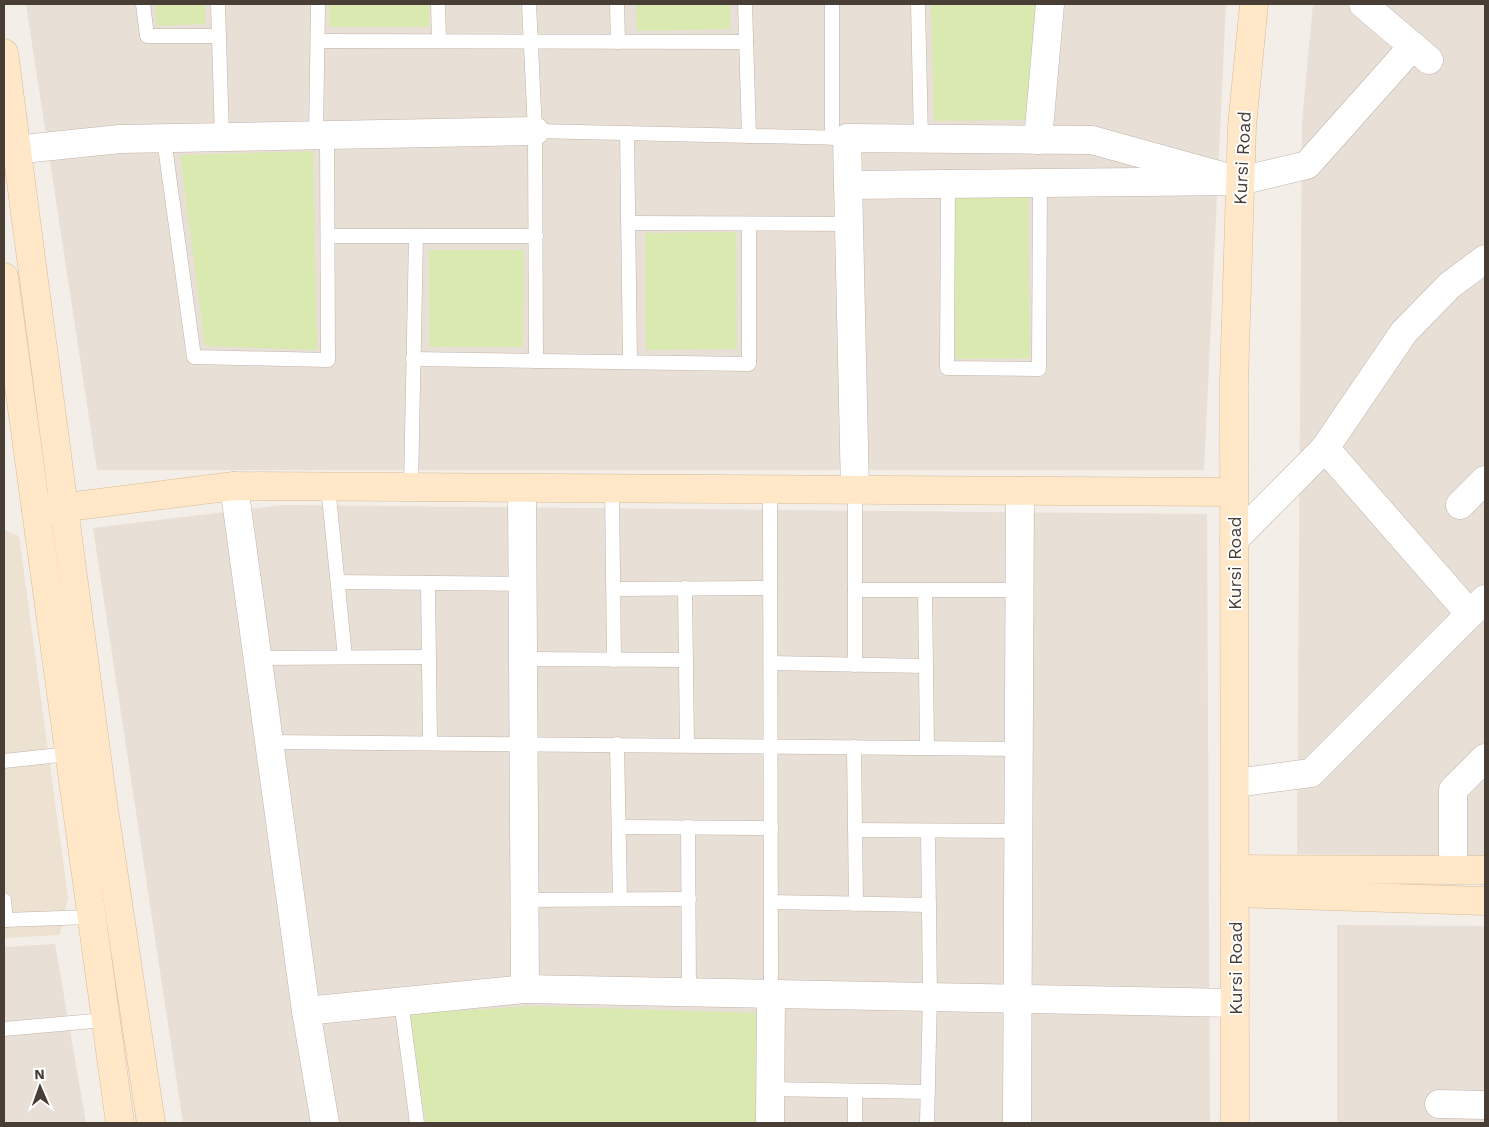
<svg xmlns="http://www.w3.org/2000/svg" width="1489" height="1127" font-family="'Work Sans',sans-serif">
<rect width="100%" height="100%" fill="#f4eee8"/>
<g fill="#e8dfd6">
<polygon points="26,4 1226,4 1204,470 97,470"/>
<polygon points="1313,4 1485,4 1485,856 1297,854 1302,122"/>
<polygon points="284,505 1207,514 1210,1123 183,1123 93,528"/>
<polygon points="1337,925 1485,926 1485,1123 1337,1123"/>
<polygon points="55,944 86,1123 4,1123 4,947"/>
</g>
<polygon fill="#ede1d2" points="4,530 19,536 68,898 60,935 4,938"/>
<g fill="#d9e9b0">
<polygon points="155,4 205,4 205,24 157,26"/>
<rect x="329" y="4" width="100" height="23"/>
<polygon points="636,4 730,4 730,29 637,31"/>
<polygon points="931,4 1036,4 1026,120 934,121"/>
<polygon points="313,151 317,350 205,346 180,155"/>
<polygon points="1028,197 1030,358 956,359 953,198"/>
<polygon points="736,232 737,349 646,350 645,233"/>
<polygon points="429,250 524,250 523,347 429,347"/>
<polygon points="532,1006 757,1013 757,1123 426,1123 410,1014"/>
</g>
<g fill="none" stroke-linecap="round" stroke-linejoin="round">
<g stroke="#c0b4aa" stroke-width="15">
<g id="lane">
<polyline points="143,4 147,36 219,36"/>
<polyline points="218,4 222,138"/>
<polyline points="438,4 439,41"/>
<polyline points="529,4 535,131 536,361"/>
<polyline points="617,4 618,42"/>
<polyline points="745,4 749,136"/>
<polyline points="918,4 921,139"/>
<polyline points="318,41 746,42"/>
<polyline points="535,131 847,138"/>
<polyline points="627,133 630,362"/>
<polyline points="316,136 318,4"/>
<polyline points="832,138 832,4"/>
<polyline points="164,139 194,357 328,360 327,135"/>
<polyline points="948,184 947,368 1039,369 1040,183"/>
<polyline points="628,223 849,224"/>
<polyline points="328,236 536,236"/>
<polyline points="413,359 749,364 749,224"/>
<polyline points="328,486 345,657"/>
<polyline points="411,487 416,236"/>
<polyline points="612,488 614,660"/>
<polyline points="770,489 771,993"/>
<polyline points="338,582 522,584"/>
<polyline points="428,583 430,743"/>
<polyline points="685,588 687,745"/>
<polyline points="614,589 770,588"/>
<polyline points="855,590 1020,590"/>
<polyline points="925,590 927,748"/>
<polyline points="258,658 429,657"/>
<polyline points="523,659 686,660"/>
<polyline points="771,663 925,666"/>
<polyline points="855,665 855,490"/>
<polyline points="270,742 1019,749"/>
<polyline points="617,744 620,899"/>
<polyline points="854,747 856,904"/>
<polyline points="4,761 69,754"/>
<polyline points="619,827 771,828"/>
<polyline points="688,827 689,991"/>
<polyline points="855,830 1019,831"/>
<polyline points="4,900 6,920"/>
<polyline points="524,900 689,899"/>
<polyline points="771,902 929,905"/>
<polyline points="4,920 91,917"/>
<polyline points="401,1001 417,1123"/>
<polyline points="4,1029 105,1020"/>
<polyline points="770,1089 928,1092"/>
<polyline points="855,1091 855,1123"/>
<polyline points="927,1123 930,996 928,831"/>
</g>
</g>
<g stroke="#c0b4aa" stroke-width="29">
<g id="street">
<polyline points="1363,4 1429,60"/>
<polyline points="1038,140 1050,4"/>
<polyline points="4,151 120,139 535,131"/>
<polyline points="848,185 1240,181 1307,165 1413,46"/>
<polyline points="1325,448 1470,614"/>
<polyline points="234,486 306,1011 325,1123"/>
<polyline points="522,488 525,989"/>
<polyline points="855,490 847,138 1092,140 1240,181"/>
<polyline points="1460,505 1485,480"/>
<polyline points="1234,540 1325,448 1404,332 1450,285 1485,259"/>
<polyline points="1235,783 1311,773 1485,599"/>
<polyline points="1453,870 1453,790 1485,758"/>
<polyline points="306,1011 525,989 1235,1003"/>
<polyline points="1439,1104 1485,1105"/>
<polyline points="770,1123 771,993"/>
<polyline points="1017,1123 1020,491"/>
</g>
</g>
<g stroke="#d8bc99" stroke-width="29">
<g id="secondary">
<polyline points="4,53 102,796 151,1123"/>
<polyline points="4,277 120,1123"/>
<polyline points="36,511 234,486 1234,492"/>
<polyline points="1235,869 1485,870"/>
<polyline points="1235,893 1485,901"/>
<polyline points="1235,1123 1234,382 1242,126 1254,4"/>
</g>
</g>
<use href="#lane" stroke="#fff" stroke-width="14"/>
<use href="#street" stroke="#fff" stroke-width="28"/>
<use href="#secondary" stroke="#ffe7c7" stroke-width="28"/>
</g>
<g text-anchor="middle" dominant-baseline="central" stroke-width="4" stroke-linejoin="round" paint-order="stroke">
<g font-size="18" fill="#483e36" stroke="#fff">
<text transform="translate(1242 158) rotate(-87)">Kursi Road</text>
<text transform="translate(1234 563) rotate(-90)">Kursi Road</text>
<text transform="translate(1235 968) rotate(-90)">Kursi Road</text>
</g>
</g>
<rect width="1489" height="1127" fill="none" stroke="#483e36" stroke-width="10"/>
<g transform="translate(40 1087) rotate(358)" stroke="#ffffff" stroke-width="4" paint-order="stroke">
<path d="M0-4L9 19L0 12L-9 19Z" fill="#483e36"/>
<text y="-8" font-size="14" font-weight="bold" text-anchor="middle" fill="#483e36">N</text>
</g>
</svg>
